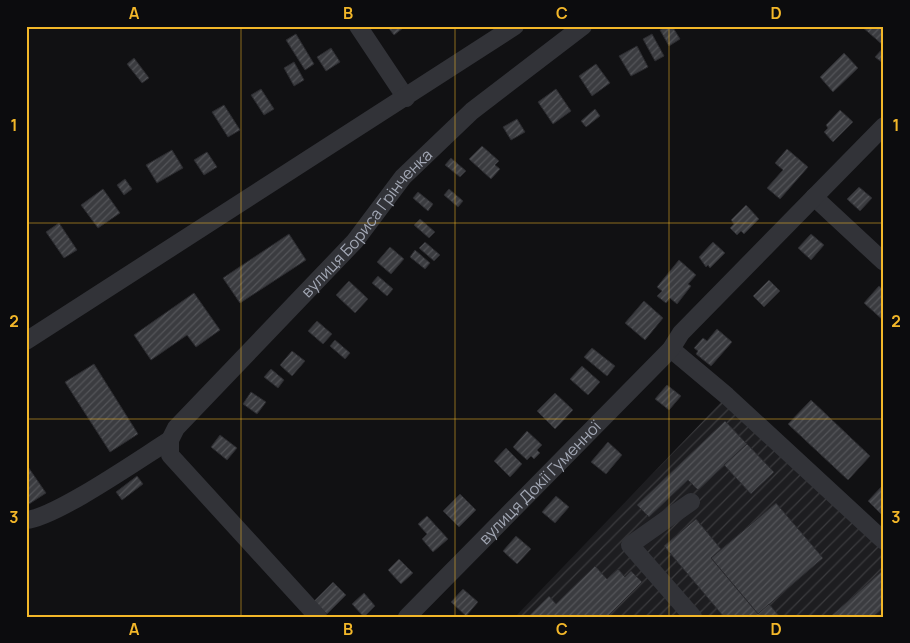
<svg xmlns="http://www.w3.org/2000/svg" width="910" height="643" font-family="Manrope,sans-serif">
<defs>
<pattern id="industrial-furrows" width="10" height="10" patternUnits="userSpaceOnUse" patternTransform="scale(1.25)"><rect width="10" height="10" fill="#1d1d20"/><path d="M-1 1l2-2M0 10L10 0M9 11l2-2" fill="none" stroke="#3b3b3e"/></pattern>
<pattern id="building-hatch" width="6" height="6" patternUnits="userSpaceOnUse" patternTransform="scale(1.25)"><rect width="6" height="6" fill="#3b3c40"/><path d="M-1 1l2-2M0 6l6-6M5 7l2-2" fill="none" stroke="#545559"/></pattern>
</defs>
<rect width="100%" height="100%" fill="#111113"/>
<polygon fill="url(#industrial-furrows)" points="727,396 884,541 884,617 515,617"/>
<g fill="url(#building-hatch)" stroke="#2b2b2f">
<polygon points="387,26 402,26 403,28 394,35"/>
<polygon points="667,26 672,26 680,39 669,46 660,30"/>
<polygon points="861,26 884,26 884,46"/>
<polygon points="296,34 314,64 305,70 286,40"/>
<polygon points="652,34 664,56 655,61 643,39"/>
<polygon points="637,46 648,67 631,76 619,56"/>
<polygon points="884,47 884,64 875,57"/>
<polygon points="331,48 340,62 326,71 317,57"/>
<polygon points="844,53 858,68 833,92 820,77"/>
<polygon points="134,58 149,78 142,83 127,64"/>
<polygon points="294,62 304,80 294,86 284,68"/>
<polygon points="596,64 610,83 592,96 579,76"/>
<polygon points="261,89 274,109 264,115 251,95"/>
<polygon points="556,89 571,111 553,124 538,102"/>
<polygon points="224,105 240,130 228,137 212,112"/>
<polygon points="595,109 600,116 586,127 581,121"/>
<polygon points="840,110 853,122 833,142 824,132 828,128 826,125"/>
<polygon points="517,119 525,132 511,140 503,127"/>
<polygon points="482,146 499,161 495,165 500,169 491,179 469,159"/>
<polygon points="787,149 808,167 780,199 767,188 783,170 775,163"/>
<polygon points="172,150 183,168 157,183 146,165"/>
<polygon points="207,152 217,167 204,175 194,160"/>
<polygon points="451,158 466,171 460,177 445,165"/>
<polygon points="125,179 132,189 124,195 117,185"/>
<polygon points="859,187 872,198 860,211 847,199"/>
<polygon points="103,189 120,213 98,228 81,205"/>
<polygon points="449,189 463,201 458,207 444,195"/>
<polygon points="418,192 433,204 428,211 413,198"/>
<polygon points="746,205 759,219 744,234 741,231 737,235 730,228 734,224 731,220"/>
<polygon points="420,219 435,232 429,238 414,225"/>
<polygon points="59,223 77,250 64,258 46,232"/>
<polygon points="289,234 306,260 240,303 223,278"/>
<polygon points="811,234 824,245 811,260 798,248"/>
<polygon points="425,242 440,255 434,261 419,248"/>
<polygon points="713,242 725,253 710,268 708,265 706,267 699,257"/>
<polygon points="390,247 404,259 391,274 377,262"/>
<polygon points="415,250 430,263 425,269 410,257"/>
<polygon points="679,260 696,275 688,284 691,286 677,304 670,298 666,303 657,296 662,291 657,287"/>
<polygon points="378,276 393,289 387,296 372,283"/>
<polygon points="769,280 780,291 764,307 753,296"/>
<polygon points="349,281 368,299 355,313 336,295"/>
<polygon points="879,286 884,290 884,321 864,303"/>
<polygon points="194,293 220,330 196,347 187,335 151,360 134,335"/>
<polygon points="644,301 663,318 645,340 625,323"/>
<polygon points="317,321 332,334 323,344 308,331"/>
<polygon points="717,329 732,342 711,366 696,354 698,351 694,348 703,338 707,341"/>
<polygon points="335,340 350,353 345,359 330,346"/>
<polygon points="592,348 615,366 607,376 584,357"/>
<polygon points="292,351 305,361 292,376 280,365"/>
<polygon points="94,364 138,434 110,452 65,382"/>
<polygon points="582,366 600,382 588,395 570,379"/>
<polygon points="271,369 284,380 278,388 264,377"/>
<polygon points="667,385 681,396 669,410 655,399"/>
<polygon points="251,392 266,402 257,414 243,404"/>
<polygon points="555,393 573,410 555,429 537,411"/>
<polygon points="811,400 870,456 848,480 788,424"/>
<polygon points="725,421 747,444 698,490 688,480 649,517 637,505"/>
<polygon points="527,431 542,445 537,450 540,453 534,459 531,456 527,460 513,447"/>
<polygon points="220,435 237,448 227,460 211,447"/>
<polygon points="608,442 622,455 606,474 591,462"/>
<polygon points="747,444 774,472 751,494 724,465"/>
<polygon points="506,448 522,464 510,477 494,461"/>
<polygon points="26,464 46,493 26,506"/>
<polygon points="137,476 143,484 122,500 116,492"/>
<polygon points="884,484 884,517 868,501"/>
<polygon points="460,494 476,510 459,527 443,511"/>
<polygon points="556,496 569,507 555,523 542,512"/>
<polygon points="776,503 823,558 758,614 711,558"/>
<polygon points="427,516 448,539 433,552 422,539 427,534 418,524"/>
<polygon points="696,519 721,549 711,558 758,614 769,604 780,617 724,617 664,546"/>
<polygon points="516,536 531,549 517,564 503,551"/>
<polygon points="399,559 413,573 401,584 388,570"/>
<polygon points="595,566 607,579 618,569 625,577 631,571 642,582 607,617 528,617 549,596 556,604"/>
<polygon points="882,571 884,607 873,617 830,617"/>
<polygon points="333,582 346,595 327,614 314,601"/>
<polygon points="463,589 478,602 466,616 451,602"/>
<polygon points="364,593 375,606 364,617 352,604"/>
</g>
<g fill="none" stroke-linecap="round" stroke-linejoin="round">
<g stroke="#323338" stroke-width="18">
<polyline points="358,26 406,98"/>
<polyline points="814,197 884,262"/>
<polyline points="26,341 515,26"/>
<polyline points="671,349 727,396 884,541"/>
<polyline points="691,502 630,545 693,617"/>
<path d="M26,520C55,518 141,458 170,440"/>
<path id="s1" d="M318,617L170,455V440L176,428L355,241L403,177L472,111L583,26"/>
<path id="s2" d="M407,617L671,349L681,333L884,126"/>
</g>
</g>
<path fill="none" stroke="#f3b729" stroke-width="1" stroke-opacity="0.55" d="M241,26V617M455,26V617M669,26V617M26,223H884M26,419H884"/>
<g text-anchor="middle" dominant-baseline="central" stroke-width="4" stroke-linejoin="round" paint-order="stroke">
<g font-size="16" fill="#a2a7b4" stroke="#0c0c0e">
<text stroke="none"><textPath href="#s1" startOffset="528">вулиця Бориса Грінченка</textPath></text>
<text stroke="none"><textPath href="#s2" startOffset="189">вулиця Докії Гуменної</textPath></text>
</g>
</g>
<rect width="910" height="643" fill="none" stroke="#0c0c0e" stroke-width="55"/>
<rect x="28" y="28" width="854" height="588" fill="none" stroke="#f3b729" stroke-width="2"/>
<g font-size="16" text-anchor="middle" font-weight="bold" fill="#f3b729">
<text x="134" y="19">A</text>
<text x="348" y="19">B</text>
<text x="562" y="19">C</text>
<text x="776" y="19">D</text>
<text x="14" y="131">1</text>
<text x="896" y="131">1</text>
<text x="14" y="327">2</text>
<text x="896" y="327">2</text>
<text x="14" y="523">3</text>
<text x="896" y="523">3</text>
<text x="134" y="635">A</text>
<text x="348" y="635">B</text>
<text x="562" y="635">C</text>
<text x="776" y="635">D</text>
</g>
</svg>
